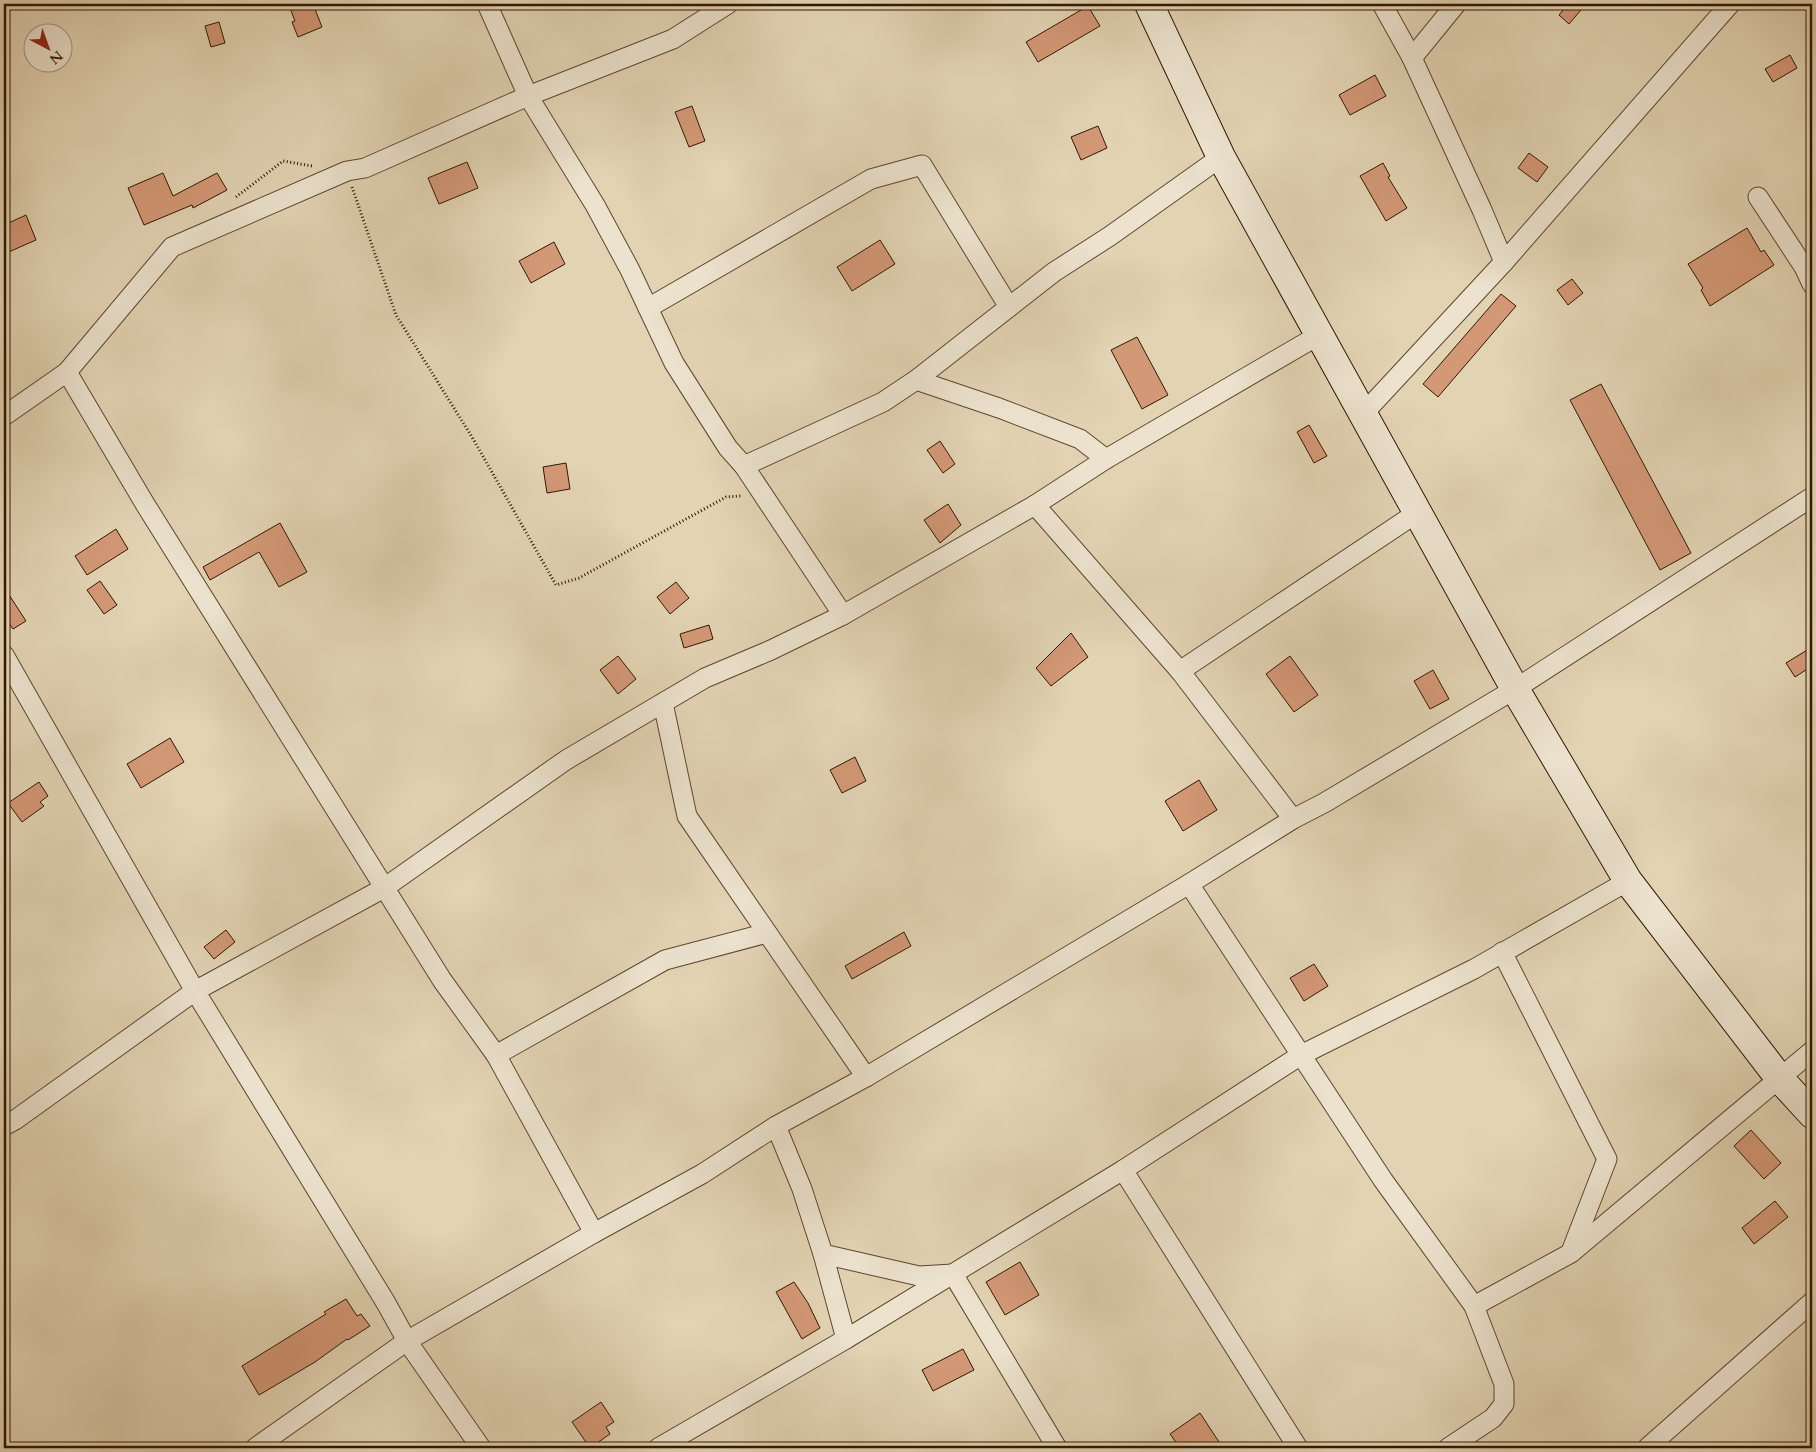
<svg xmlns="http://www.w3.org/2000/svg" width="1816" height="1452" font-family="Cardo,serif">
<rect width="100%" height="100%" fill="#e2d3b3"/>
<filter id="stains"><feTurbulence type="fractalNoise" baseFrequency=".004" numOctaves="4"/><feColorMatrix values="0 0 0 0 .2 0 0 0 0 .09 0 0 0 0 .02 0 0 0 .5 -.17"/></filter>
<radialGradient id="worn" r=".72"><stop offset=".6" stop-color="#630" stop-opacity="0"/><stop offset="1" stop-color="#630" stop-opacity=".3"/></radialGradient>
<g fill="#d39876" stroke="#311800">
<polygon points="299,4 313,4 322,27 298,37 292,22 295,21 290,8"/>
<polygon points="1568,4 1586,4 1569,24 1559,15"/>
<polygon points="1088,6 1100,26 1038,62 1026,42"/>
<polygon points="219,22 225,43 211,47 205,26"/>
<polygon points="1790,55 1797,68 1773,82 1765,69"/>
<polygon points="1375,75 1386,96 1350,115 1339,95"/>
<polygon points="692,106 705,141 689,147 675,112"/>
<polygon points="1098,126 1107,148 1081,160 1071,137"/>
<polygon points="1529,153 1548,167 1537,182 1518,168"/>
<polygon points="467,162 478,188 439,204 428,178"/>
<polygon points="1383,163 1390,176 1388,177 1407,208 1386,221 1360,176"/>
<polygon points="163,173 173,196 217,173 227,190 193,208 192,205 144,225 128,188"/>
<polygon points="26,215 36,240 4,254 4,225"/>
<polygon points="1747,228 1761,252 1764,250 1774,265 1710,306 1701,290 1703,288 1688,264"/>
<polygon points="880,240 895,264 852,291 837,267"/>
<polygon points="554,242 565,264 531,283 519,261"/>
<polygon points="1572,279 1583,293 1568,305 1557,290"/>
<polygon points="1501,294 1516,306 1438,397 1423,384"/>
<polygon points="1137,337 1168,395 1142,409 1111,350"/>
<polygon points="1601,384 1691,553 1660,570 1570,400"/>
<polygon points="1309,425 1327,456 1314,463 1297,432"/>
<polygon points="940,441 955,464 943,473 927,450"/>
<polygon points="566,463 570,489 547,493 543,467"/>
<polygon points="948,504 961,525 940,543 924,520"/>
<polygon points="280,523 307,572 279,587 259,552 210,580 203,567"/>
<polygon points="116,529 128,549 87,575 75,556"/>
<polygon points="100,581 117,605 104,614 87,590"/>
<polygon points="676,582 689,598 670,614 657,597"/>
<polygon points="4,587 26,621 13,629 4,616"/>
<polygon points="709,625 713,639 684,648 680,634"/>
<polygon points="1071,633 1088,657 1051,686 1036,668"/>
<polygon points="1812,647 1812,666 1795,677 1786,663"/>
<polygon points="618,656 636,679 618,694 600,670"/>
<polygon points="1290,656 1318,695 1294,712 1266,674"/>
<polygon points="1433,670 1449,699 1430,709 1414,681"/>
<polygon points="170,738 184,762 141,788 127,764"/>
<polygon points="855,757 866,781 842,793 830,770"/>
<polygon points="1199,780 1217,810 1183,831 1165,801"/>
<polygon points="39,782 48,796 40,802 44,806 22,822 8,803"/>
<polygon points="226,930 235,942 214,959 204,947"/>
<polygon points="904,932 911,946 852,979 845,966"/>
<polygon points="1314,964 1328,986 1304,1001 1290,978"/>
<polygon points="1751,1130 1781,1163 1764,1179 1734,1146"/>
<polygon points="1775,1201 1788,1217 1754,1244 1742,1228"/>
<polygon points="1020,1262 1039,1295 1005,1315 986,1282"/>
<polygon points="794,1282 808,1303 820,1328 802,1339 776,1292"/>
<polygon points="346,1299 357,1316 361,1314 370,1326 348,1340 347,1339 315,1362 259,1395 242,1366 326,1314 324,1312"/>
<polygon points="963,1349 974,1370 933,1391 922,1370"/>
<polygon points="601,1402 614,1422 606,1427 610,1434 590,1448 572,1422"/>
<polygon points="1200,1413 1223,1448 1180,1448 1170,1434"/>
</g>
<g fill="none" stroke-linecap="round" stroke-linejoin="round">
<g stroke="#5d472d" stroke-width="21">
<g id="street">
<polyline points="487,4 528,96 595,205 630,270 674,363 728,448 744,466 843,615 1035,505"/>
<polyline points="1382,4 1412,58"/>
<polyline points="1456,4 1412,58 1482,210 1504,262"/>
<polyline points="1758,197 1804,267 1812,284"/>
<polyline points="648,308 871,179 922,165 1009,307"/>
<polyline points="67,372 145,504 442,980 496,1055 594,1233"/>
<polyline points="916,380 999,408 1080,439 1106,459"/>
<polyline points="1363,414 1504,262 1730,4"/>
<polyline points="4,416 67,372 172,247 347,171 365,168 528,96 673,39 728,4"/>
<polyline points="744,466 883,402 916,380 1054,272 1110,236 1221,157"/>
<polyline points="4,655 195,991 386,1303 407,1341 481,1448"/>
<polyline points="1180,671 1035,505 1106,459 1319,335"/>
<polyline points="663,703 687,816 866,1077"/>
<polyline points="1293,819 1180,671 1418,512"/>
<polyline points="1189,884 1383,1180 1474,1306 1504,1384 1504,1404 1493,1418 1448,1448"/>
<polyline points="1502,952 1607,1159 1571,1252"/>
<polyline points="496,1055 665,960 767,933"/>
<polyline points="4,1126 15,1120 195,991 384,888 566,760 705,678 771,650 843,615"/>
<polyline points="776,1126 802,1189 823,1254 919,1276 953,1274 1057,1448"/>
<polyline points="1123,1170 1298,1448"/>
<polyline points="1474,1306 1571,1253 1812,1051"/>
<polyline points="846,1339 1123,1170 1301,1055 1474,969 1628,881"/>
<polyline points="255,1448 407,1341 594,1233 702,1174 776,1126 866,1077 1189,884 1293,819 1324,803 1515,689 1812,497"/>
<polyline points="658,1448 846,1339 823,1254"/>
<polyline points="1647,1448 1812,1302"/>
</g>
</g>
<g stroke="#311800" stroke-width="30">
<polyline id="secondary" points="1149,4 1221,157 1515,689 1628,881 1780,1079 1812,1114"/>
</g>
<g stroke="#311800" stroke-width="3" stroke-dasharray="1 2.5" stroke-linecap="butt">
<polyline points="352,187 396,315 472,437 556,585 579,578 726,497 741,496"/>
<polyline points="236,197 283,161 312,166"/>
</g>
<use href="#street" stroke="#ece2ce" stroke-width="19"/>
<use href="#secondary" stroke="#ece2ce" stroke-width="28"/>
</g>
<rect width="1816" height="1452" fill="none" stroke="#e2d3b3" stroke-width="20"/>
<rect x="5" y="5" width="1806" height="1442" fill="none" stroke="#311800" stroke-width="2.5"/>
<rect x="10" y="10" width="1796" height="1432" fill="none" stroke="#311800"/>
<g transform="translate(48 48) rotate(139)"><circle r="24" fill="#ece2ce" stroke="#a1917c"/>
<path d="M0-4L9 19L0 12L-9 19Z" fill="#8f2418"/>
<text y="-8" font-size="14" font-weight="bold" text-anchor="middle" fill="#311800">N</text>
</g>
<rect width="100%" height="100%" filter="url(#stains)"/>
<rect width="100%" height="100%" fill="url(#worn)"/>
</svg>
